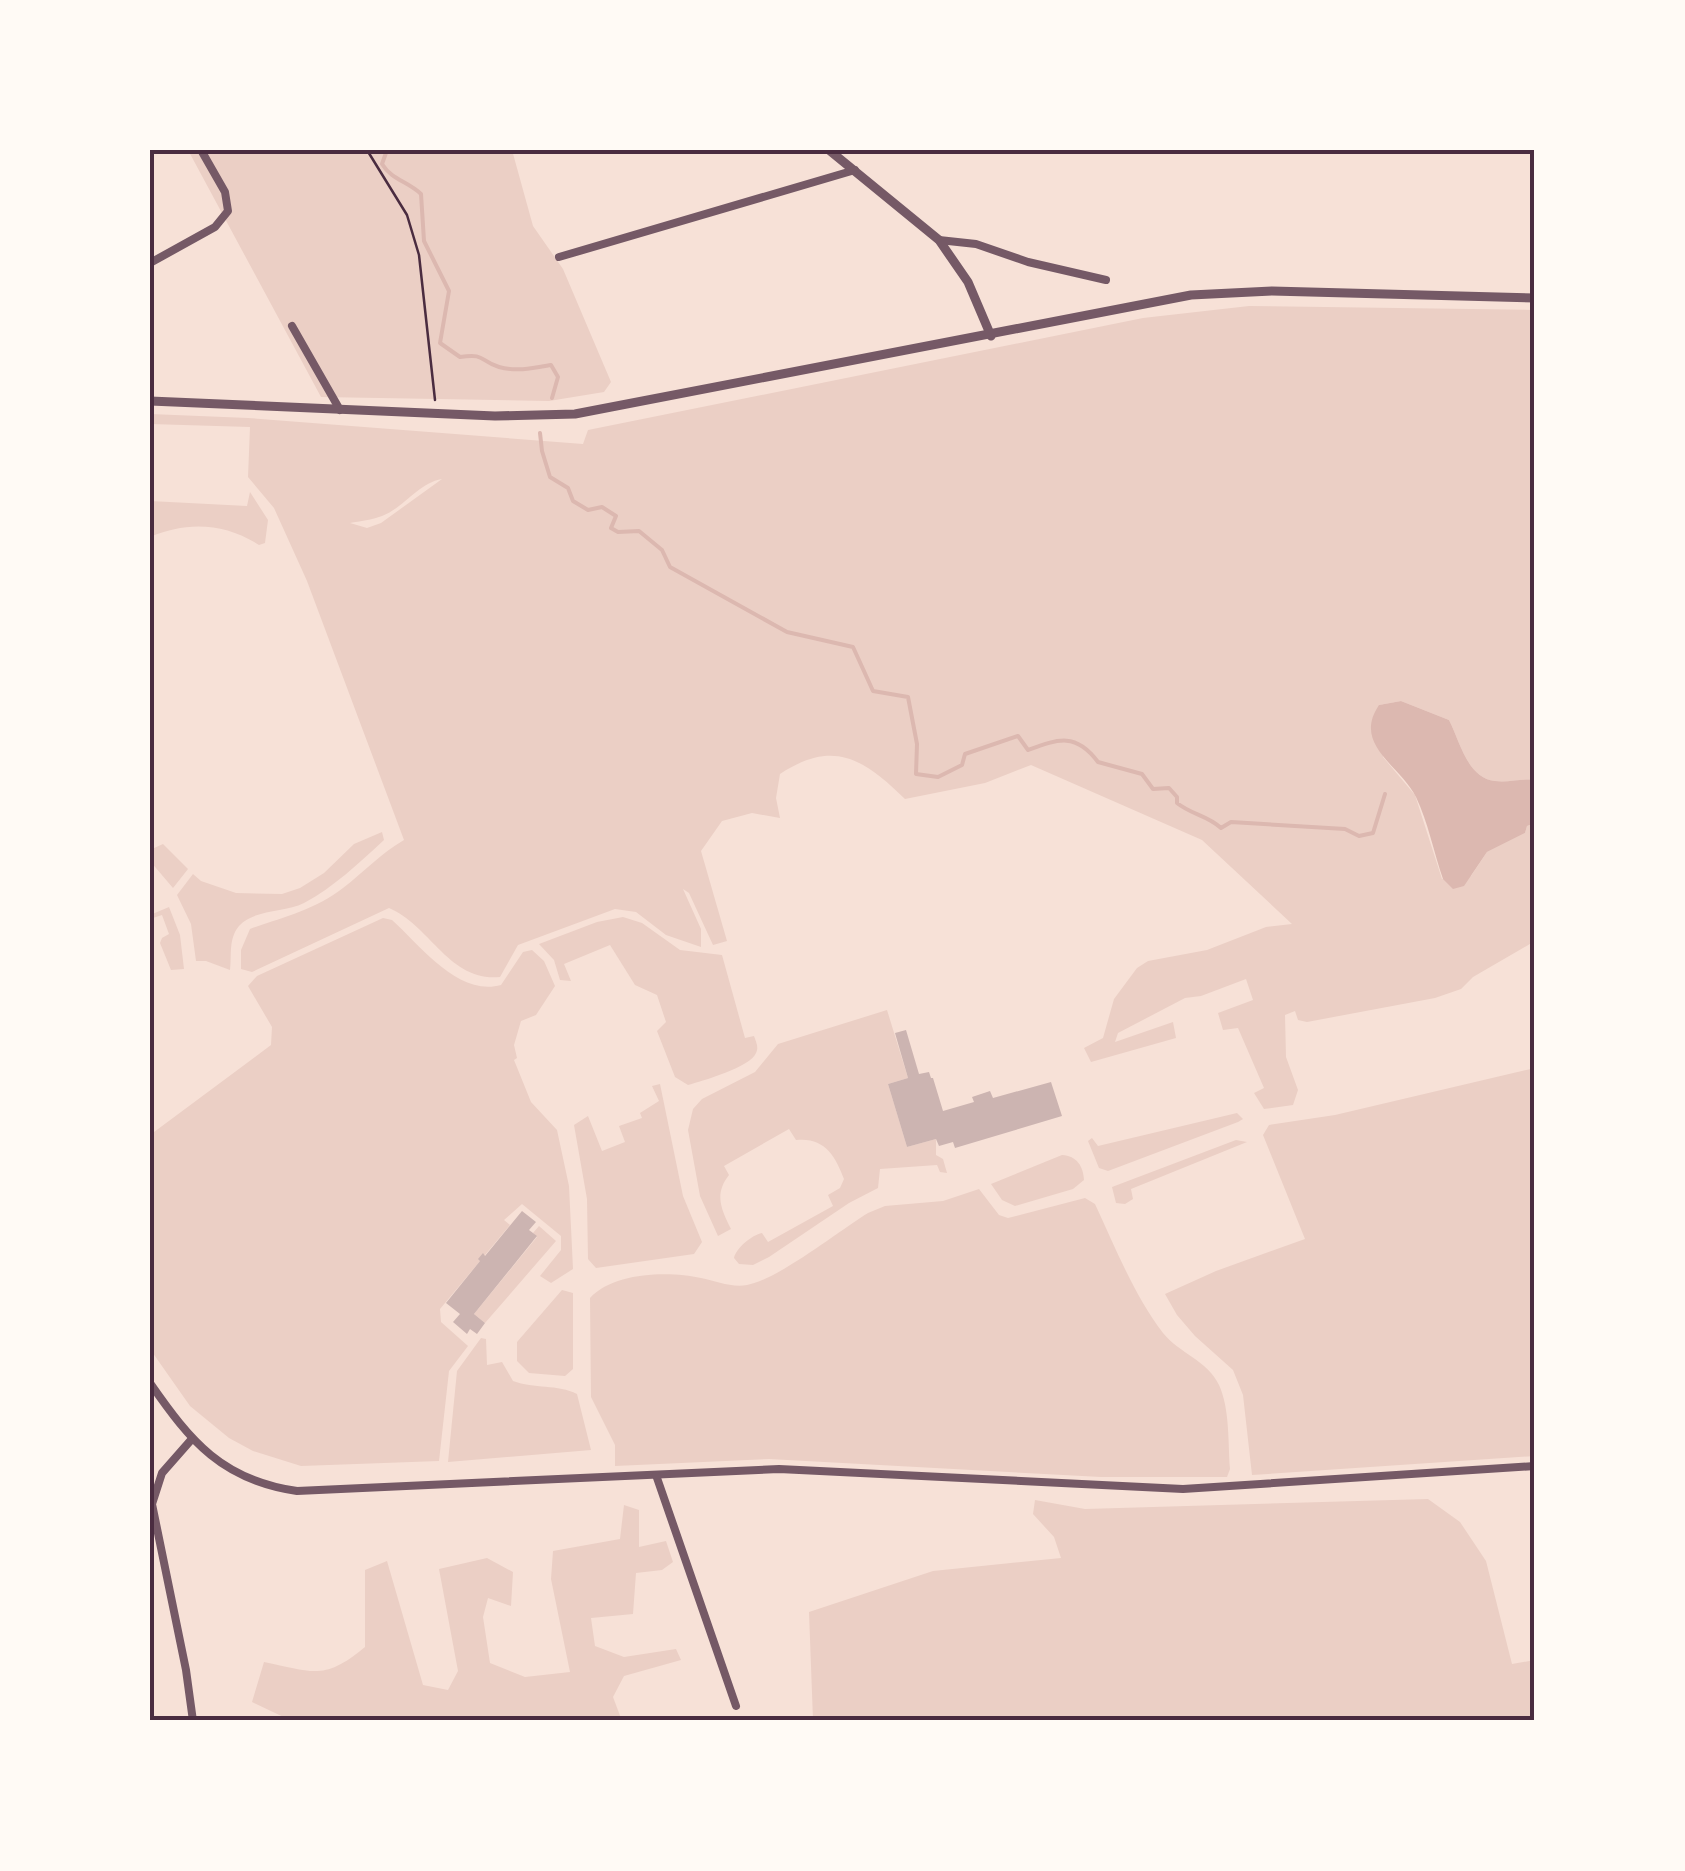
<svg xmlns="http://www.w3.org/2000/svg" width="1685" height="1871" font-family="Figtree,sans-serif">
<rect width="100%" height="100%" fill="#f7e1d7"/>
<g fill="#ebcfc5" fill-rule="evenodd">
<polygon points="188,150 512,150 533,226 563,269 611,382 604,392 549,401 321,397"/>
<path d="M1249,306L1535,310V780C1522,778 1508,783 1495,781C1467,778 1460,741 1449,720L1401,701L1379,705L1383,757L1415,795L1442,879L1471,876L1487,852L1525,833L1527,826L1535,823V941L1473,977L1461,989L1435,998L1307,1022L1298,1020L1295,1011L1285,1015L1286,1057L1298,1090L1293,1105L1264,1109L1254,1093L1264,1088L1238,1028L1223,1030L1218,1013L1253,1000L1246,979L1201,996L1185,998L1118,1033L1115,1042L1173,1022L1176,1038L1091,1062L1084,1048L1103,1038L1114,999L1137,968L1148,961L1207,950L1266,927L1292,924L1202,840L1031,765L985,783L905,799C863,758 833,739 780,774L776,798L780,818L752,813L722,821L701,851L727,941L713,945L689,893L683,889L701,929V947L666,935L636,912L615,909L518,945L500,977C449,982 430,925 389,908L252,972L241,969V950L250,929C283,917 315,910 343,888C364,872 381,853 404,840L307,581L274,508L248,477L250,427L150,424V414L248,418L583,444L588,430L1143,318ZM442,479L381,523L367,528L350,523C360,521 372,520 382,516C405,507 418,483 442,479Z"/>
<path d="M250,492L268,520L265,543L259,545C225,523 187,521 150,537V501L247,506Z"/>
<path d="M382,832L384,840C359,863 334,887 304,903C284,913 254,909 239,926C228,939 232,956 230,970L206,961H196L191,924L177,895L193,874L201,881L236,893L282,894L300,888L324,873L354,844Z"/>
<polygon points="163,844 188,869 173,888 150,861 150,846 152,849"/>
<polygon points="169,907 180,935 184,969 171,970 160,943 162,938 169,934 162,915 150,919 150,915"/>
<path d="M623,917L642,923L680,950L722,955L745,1038L754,1036C756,1042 759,1047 756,1053C751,1067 702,1081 688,1085L675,1077L657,1031L666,1022L657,995L635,985L610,945L564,964L571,981L560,980L554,960L539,944L597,922Z"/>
<path d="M383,918L392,920C420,945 458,997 501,985L523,952L532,950L544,961L555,986L536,1015L521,1021L514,1045L517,1058L514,1060L531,1102L557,1130L569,1186L573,1269L551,1283L540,1276L561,1250V1236L522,1204L504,1220L510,1225L440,1309L441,1322L468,1346L449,1371L439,1461L301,1466L253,1451L229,1438L190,1406L150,1349V1135L271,1045L272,1027L248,986L257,976Z"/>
<path d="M887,1010L908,1078L888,1084L907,1147L936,1139V1155L943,1159L947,1173L940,1172L937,1165L880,1169L878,1188L849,1203L769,1257L753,1265L739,1264L734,1258C736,1248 752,1235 762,1233L768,1242L833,1206L828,1195L840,1188L844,1179C835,1155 824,1137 796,1140L789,1129L724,1166L729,1175C714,1194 721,1209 731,1229L718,1236L700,1196L688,1130L693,1109L702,1099L755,1072L778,1044Z"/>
<polygon points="1535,1068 1535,1456 1252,1475 1243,1395 1233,1370 1195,1336 1177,1315 1165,1294 1216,1271 1305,1239 1263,1135 1269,1125 1335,1115"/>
<polygon points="660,1084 683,1196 702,1242 694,1254 596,1268 588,1259 587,1199 574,1125 588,1116 602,1151 625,1142 619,1126 642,1118 640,1113 659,1101 652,1086"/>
<polygon points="1237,1113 1243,1119 1238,1122 1108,1171 1099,1168 1088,1141 1092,1138 1098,1146"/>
<polygon points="1236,1140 1247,1142 1131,1189 1133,1199 1125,1204 1116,1203 1112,1187"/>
<path d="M1062,1155C1077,1156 1083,1166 1084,1180L1073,1189L1015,1206L1002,1200L991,1184Z"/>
<path d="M979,1189L999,1215L1008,1218L1085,1198L1095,1204C1115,1247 1134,1295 1163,1333C1179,1353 1208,1361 1219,1385C1230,1409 1228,1443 1230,1469L1227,1477H1101L769,1459L615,1466V1445L591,1397L590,1298C614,1272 669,1271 701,1278C716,1281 732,1288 747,1285C777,1280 839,1231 868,1213L885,1206L943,1201Z"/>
<polygon points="539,1226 556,1241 485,1323 474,1314 537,1237 533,1233"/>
<polygon points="562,1290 573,1293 573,1369 565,1376 529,1373 517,1361 517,1342"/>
<path d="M481,1338L486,1339L487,1365L502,1362L513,1381C534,1389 558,1384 577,1394L591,1450L448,1462L457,1371Z"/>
<polygon points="1428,1499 1460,1522 1486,1561 1512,1664 1535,1660 1535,1721 809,1721 813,1720 809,1612 933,1571 1061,1558 1054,1537 1033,1514 1035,1500 1085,1509"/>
<path d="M624,1505L639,1510V1547L666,1541L673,1562L662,1570L636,1573L633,1614L591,1618L595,1646L624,1657L676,1649L681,1660L624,1676L613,1697L622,1721H292L252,1702L264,1662C314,1672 324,1681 365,1647V1570L387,1561L423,1685L448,1690L458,1671L439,1569L487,1558L513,1572L511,1606L488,1598L483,1617L490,1663L525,1677L570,1672L551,1579L553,1551L620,1539Z"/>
</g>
<path fill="#dcb8b0" d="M1401,701L1449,720C1460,741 1467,778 1495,781C1508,783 1522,778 1535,780V823L1527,826L1525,833L1487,852L1464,886L1453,889L1443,879C1434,853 1428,822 1416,797C1400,765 1352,745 1379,705Z"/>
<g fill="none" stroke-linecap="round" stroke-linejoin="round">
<g stroke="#dcb8b0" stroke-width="4">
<path d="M387,150L382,164C392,180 407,181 421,194L424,241L449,291L440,343L460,357C486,353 479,361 499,367C516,372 534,368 551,365L558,377L552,398"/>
<path d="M540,433L542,451L550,477L568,488L573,501L588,510L602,507L616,516L611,528L618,532L639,531L662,550L670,567L787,632L853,647L873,691L908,697L917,744L916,774L938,777L962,765L965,754L1018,736L1028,750C1058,739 1076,732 1098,762L1142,774L1153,789L1169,788L1177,797V803C1192,815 1207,815 1221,828L1231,822L1345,829L1359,836L1373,833L1385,794"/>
</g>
</g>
<g fill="#ccb4b1">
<polygon points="906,1030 919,1074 929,1072 931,1078 933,1078 943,1111 974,1102 972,1097 990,1091 993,1098 1051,1082 1062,1116 955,1148 953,1142 939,1146 936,1139 907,1147 888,1084 908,1078 895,1033"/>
<polygon points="522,1211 536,1222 529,1230 537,1236 474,1314 485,1323 477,1334 470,1329 467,1334 453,1322 460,1314 446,1303 480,1261 478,1259 483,1253 485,1256"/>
</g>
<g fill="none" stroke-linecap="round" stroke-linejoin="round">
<polyline stroke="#4a2c40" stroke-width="2.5" points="367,150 407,215 419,255 435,400"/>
<g stroke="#755966" stroke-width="8">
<polyline points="939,240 976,244 1028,262 1106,280"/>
<polyline points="559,257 855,170"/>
<polyline points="150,263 215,227 228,211 225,192 201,150"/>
<polyline points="292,326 340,410"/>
<path d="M150,1383C191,1442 222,1480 297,1491L779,1469L1183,1489L1535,1466"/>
<polyline points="191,1440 162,1473 152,1504 186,1670 193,1721"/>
<polyline points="656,1475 736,1706"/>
</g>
<g stroke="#755966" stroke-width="9">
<polyline points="829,150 939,240 968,282 991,336"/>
<polyline points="150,401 495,416 575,414 1191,295 1272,291 1535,298"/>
</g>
</g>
<rect width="1685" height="1871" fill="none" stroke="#fffaf5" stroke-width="305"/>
<rect x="152" y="152" width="1380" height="1566" fill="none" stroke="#4a2c40" stroke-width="4"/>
</svg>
